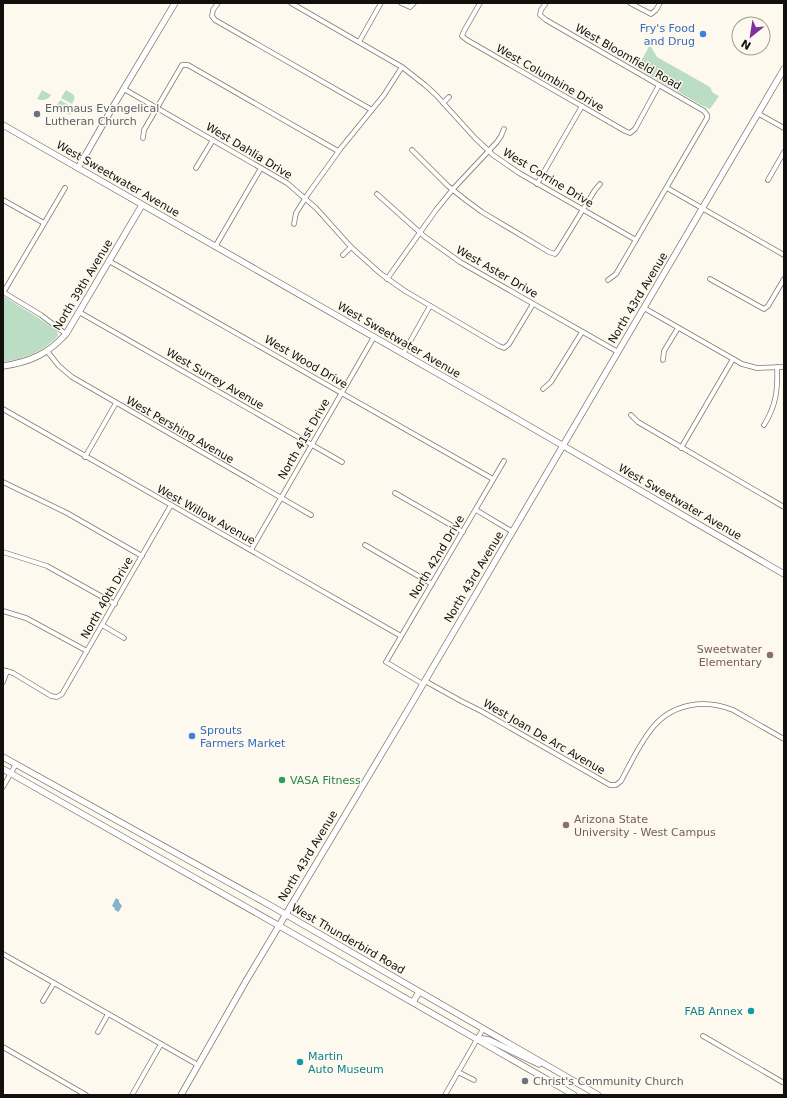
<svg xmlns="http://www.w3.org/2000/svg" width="787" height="1098" font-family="'DejaVu Sans',sans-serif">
<rect width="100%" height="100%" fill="#fef9ee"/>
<g fill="#bbddc3">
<polygon points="650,45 657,57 710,87 713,93 719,96 710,109 701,105 637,68"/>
<path d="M42,90L51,95C48,100 43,101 37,99Z"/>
<path d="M66,90C74,95 77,95 72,104L61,98Z"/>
<polygon points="60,100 74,108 70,115 56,107"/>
<path d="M3,296L37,317L57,331L58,334V336C41,353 26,358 3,362Z"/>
</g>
<polygon fill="#82b4cc" points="116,898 119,900 119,902 122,906 119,911 118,912 114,909 115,908 112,906"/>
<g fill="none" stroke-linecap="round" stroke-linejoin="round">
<g stroke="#7e7b71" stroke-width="5.5">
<g id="street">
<polyline points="218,3 213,10 212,16 215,20 372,110"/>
<polyline points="291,3 402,67 425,85 436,95 475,138 493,155 519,173 636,240"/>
<polyline points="401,3 410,7 414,3"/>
<polyline points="480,3 464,31 462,36 467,40 625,131 630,133 635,129 659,85"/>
<polyline points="546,3 541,10 540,15 546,20 704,111 707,115 707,118 616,274 608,280"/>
<polyline points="630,3 651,14 656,10 660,3"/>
<polyline points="359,42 381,3"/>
<polyline points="124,89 287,183 316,208 351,247 381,274 405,291 499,346 504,348 509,344 533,304"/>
<polyline points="443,103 449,97"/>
<polyline points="759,114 784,128"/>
<polyline points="143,138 144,130 182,65 188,65 338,151"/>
<polyline points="412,150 448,186 467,201 482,212 549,252 555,254 558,250 595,190 600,184"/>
<polyline points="196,168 213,140"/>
<polyline points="768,180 784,152"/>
<polyline points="537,184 582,106"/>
<polyline points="667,188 784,255"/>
<polyline points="377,194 425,237 460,262 618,352"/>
<polyline points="3,200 44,223"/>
<polyline points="294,224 296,213 308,194 341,148 384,95 402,67"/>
<polyline points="215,247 261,168"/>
<polyline points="343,255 351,247"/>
<polyline points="109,261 493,479"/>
<polyline points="387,279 436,210 453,189 497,142 501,136 504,129"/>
<polyline points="710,279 764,309 768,306 784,279"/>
<polyline points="3,292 41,315 66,334"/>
<polyline points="3,293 65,188"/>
<polyline points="644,308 742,364 757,368 784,367"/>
<polyline points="79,312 342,462"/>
<polyline points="47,351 59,366 72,377 311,515"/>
<polyline points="403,354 430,306"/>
<polyline points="663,360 664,351 678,328"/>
<polyline points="543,389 551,382 582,332"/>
<polyline points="3,409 401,636"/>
<polyline points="631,415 638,422 784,507"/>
<path d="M764,425C776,406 778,390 777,367"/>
<polyline points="681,448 733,359"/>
<polyline points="85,457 116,403"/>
<polyline points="3,482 67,513 142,556"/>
<polyline points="395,493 463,532"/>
<polyline points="476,510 513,532"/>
<polyline points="365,545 432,584"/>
<polyline points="251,550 374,337"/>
<polyline points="3,552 47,566 115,604"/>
<polyline points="3,611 26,618 87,651"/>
<polyline points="102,625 124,638"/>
<polyline points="3,670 13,673 51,696 57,697 62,694 171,505"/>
<path d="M425,681L461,701L481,711L610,785H616L621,781C631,763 640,742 654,726C674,703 705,699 733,710L784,739"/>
<polyline points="3,682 7,671"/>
<polyline points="423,684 386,662 504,461"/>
<polyline points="3,787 16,764"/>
<polyline points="3,954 198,1065"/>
<polyline points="43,1001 54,983"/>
<polyline points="98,1032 108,1014"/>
<polyline points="703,1036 784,1083"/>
<polyline points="3,1047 86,1095"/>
<polyline points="458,1072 474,1080"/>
<polyline points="132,1095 161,1044"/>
<polyline points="445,1095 483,1029"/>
</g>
</g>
<g stroke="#7e7b71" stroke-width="7">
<g id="secondary">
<polyline points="3,125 486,401 784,574"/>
<polyline points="78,168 114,105 175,3"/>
<path d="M3,366C30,362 48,354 66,334L142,205"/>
<polyline points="3,757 273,907 598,1095"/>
<polyline points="3,769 290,932 574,1095"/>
<polyline points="413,1002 419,992"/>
<polyline points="477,1039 484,1039 489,1040 539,1064"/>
<polyline points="181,1095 246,981 409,708 784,69"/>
</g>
</g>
<use href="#street" stroke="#fff" stroke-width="4"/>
<use href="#secondary" stroke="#fff" stroke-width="5.5"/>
</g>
<g fill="#3f7fe0" stroke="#fef9ee" stroke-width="1.5">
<circle cx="703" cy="34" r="4"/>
<circle cx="192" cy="736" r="4"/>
</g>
<g fill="#6b7280" stroke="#fef9ee" stroke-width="1.5">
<circle cx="37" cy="114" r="4"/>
<circle cx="525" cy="1081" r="4"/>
</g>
<g fill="#8d6e63" stroke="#fef9ee" stroke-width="1.5">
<circle cx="770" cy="655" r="4"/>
<circle cx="566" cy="825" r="4"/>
</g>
<circle fill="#2e9e5b" stroke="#fef9ee" stroke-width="1.5" cx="282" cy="780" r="4"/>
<g fill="#0f9aa8" stroke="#fef9ee" stroke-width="1.5">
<circle cx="751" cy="1011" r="4"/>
<circle cx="300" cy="1062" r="4"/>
</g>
<g text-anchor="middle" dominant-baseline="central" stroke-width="3" stroke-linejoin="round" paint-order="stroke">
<g font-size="11" fill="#366cbe" stroke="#fef9ee" text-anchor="end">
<text x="695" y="28">Fry's Food<tspan x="695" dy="13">and Drug</tspan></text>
<text x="200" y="730" text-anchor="start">Sprouts<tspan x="200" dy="13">Farmers Market</tspan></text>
</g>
<g font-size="11" fill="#12100d" stroke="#fef9ee">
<text transform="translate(628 57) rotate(30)">West Bloomfield Road</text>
<text transform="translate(550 78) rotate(30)">West Columbine Drive</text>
<text transform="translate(249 151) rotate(31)">West Dahlia Drive</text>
<text transform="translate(548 178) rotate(31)">West Corrine Drive</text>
<text transform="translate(118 179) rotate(30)">West Sweetwater Avenue</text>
<text transform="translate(497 272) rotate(30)">West Aster Drive</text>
<text transform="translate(83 285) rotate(-59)">North 39th Avenue</text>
<text transform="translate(638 298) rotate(-59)">North 43rd Avenue</text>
<text transform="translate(399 340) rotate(30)">West Sweetwater Avenue</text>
<text transform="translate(306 362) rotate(30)">West Wood Drive</text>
<text transform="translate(215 379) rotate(30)">West Surrey Avenue</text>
<text transform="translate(180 430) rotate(30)">West Pershing Avenue</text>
<text transform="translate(304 439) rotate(-60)">North 41st Drive</text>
<text transform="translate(680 502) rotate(30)">West Sweetwater Avenue</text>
<text transform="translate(206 515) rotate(29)">West Willow Avenue</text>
<text transform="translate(437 557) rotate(-59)">North 42nd Drive</text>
<text transform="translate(474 577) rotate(-59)">North 43rd Avenue</text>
<text transform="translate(107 598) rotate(-60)">North 40th Drive</text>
<text transform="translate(544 737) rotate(30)">West Joan De Arc Avenue</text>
<text transform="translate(308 856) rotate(-59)">North 43rd Avenue</text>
<text transform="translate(348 939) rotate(30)">West Thunderbird Road</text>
</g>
<g font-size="11" fill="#5b616d" stroke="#fef9ee" text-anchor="start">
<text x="45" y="108">Emmaus Evangelical<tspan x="45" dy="13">Lutheran Church</tspan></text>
<text x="533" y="1081">Christ's Community Church</text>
</g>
<g font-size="11" fill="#785e54" stroke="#fef9ee" text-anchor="end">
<text x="762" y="649">Sweetwater<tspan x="762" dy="13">Elementary</tspan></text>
<text x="574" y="819" text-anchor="start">Arizona State<tspan x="574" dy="13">University - West Campus</tspan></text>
</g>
<g font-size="11" fill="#27864d" stroke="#fef9ee" text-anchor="start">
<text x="290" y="780">VASA Fitness</text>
</g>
<g font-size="11" fill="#0d838f" stroke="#fef9ee" text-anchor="end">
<text x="743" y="1011">FAB Annex</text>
<text x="308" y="1056" text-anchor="start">Martin<tspan x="308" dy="13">Auto Museum</tspan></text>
</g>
</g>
<rect width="787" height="1098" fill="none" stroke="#12100d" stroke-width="8"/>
<g transform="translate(751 36) rotate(210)"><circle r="19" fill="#fef9ee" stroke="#a09c94"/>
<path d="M0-3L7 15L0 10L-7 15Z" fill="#822f9e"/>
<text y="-6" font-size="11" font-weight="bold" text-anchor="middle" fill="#12100d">N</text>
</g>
</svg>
